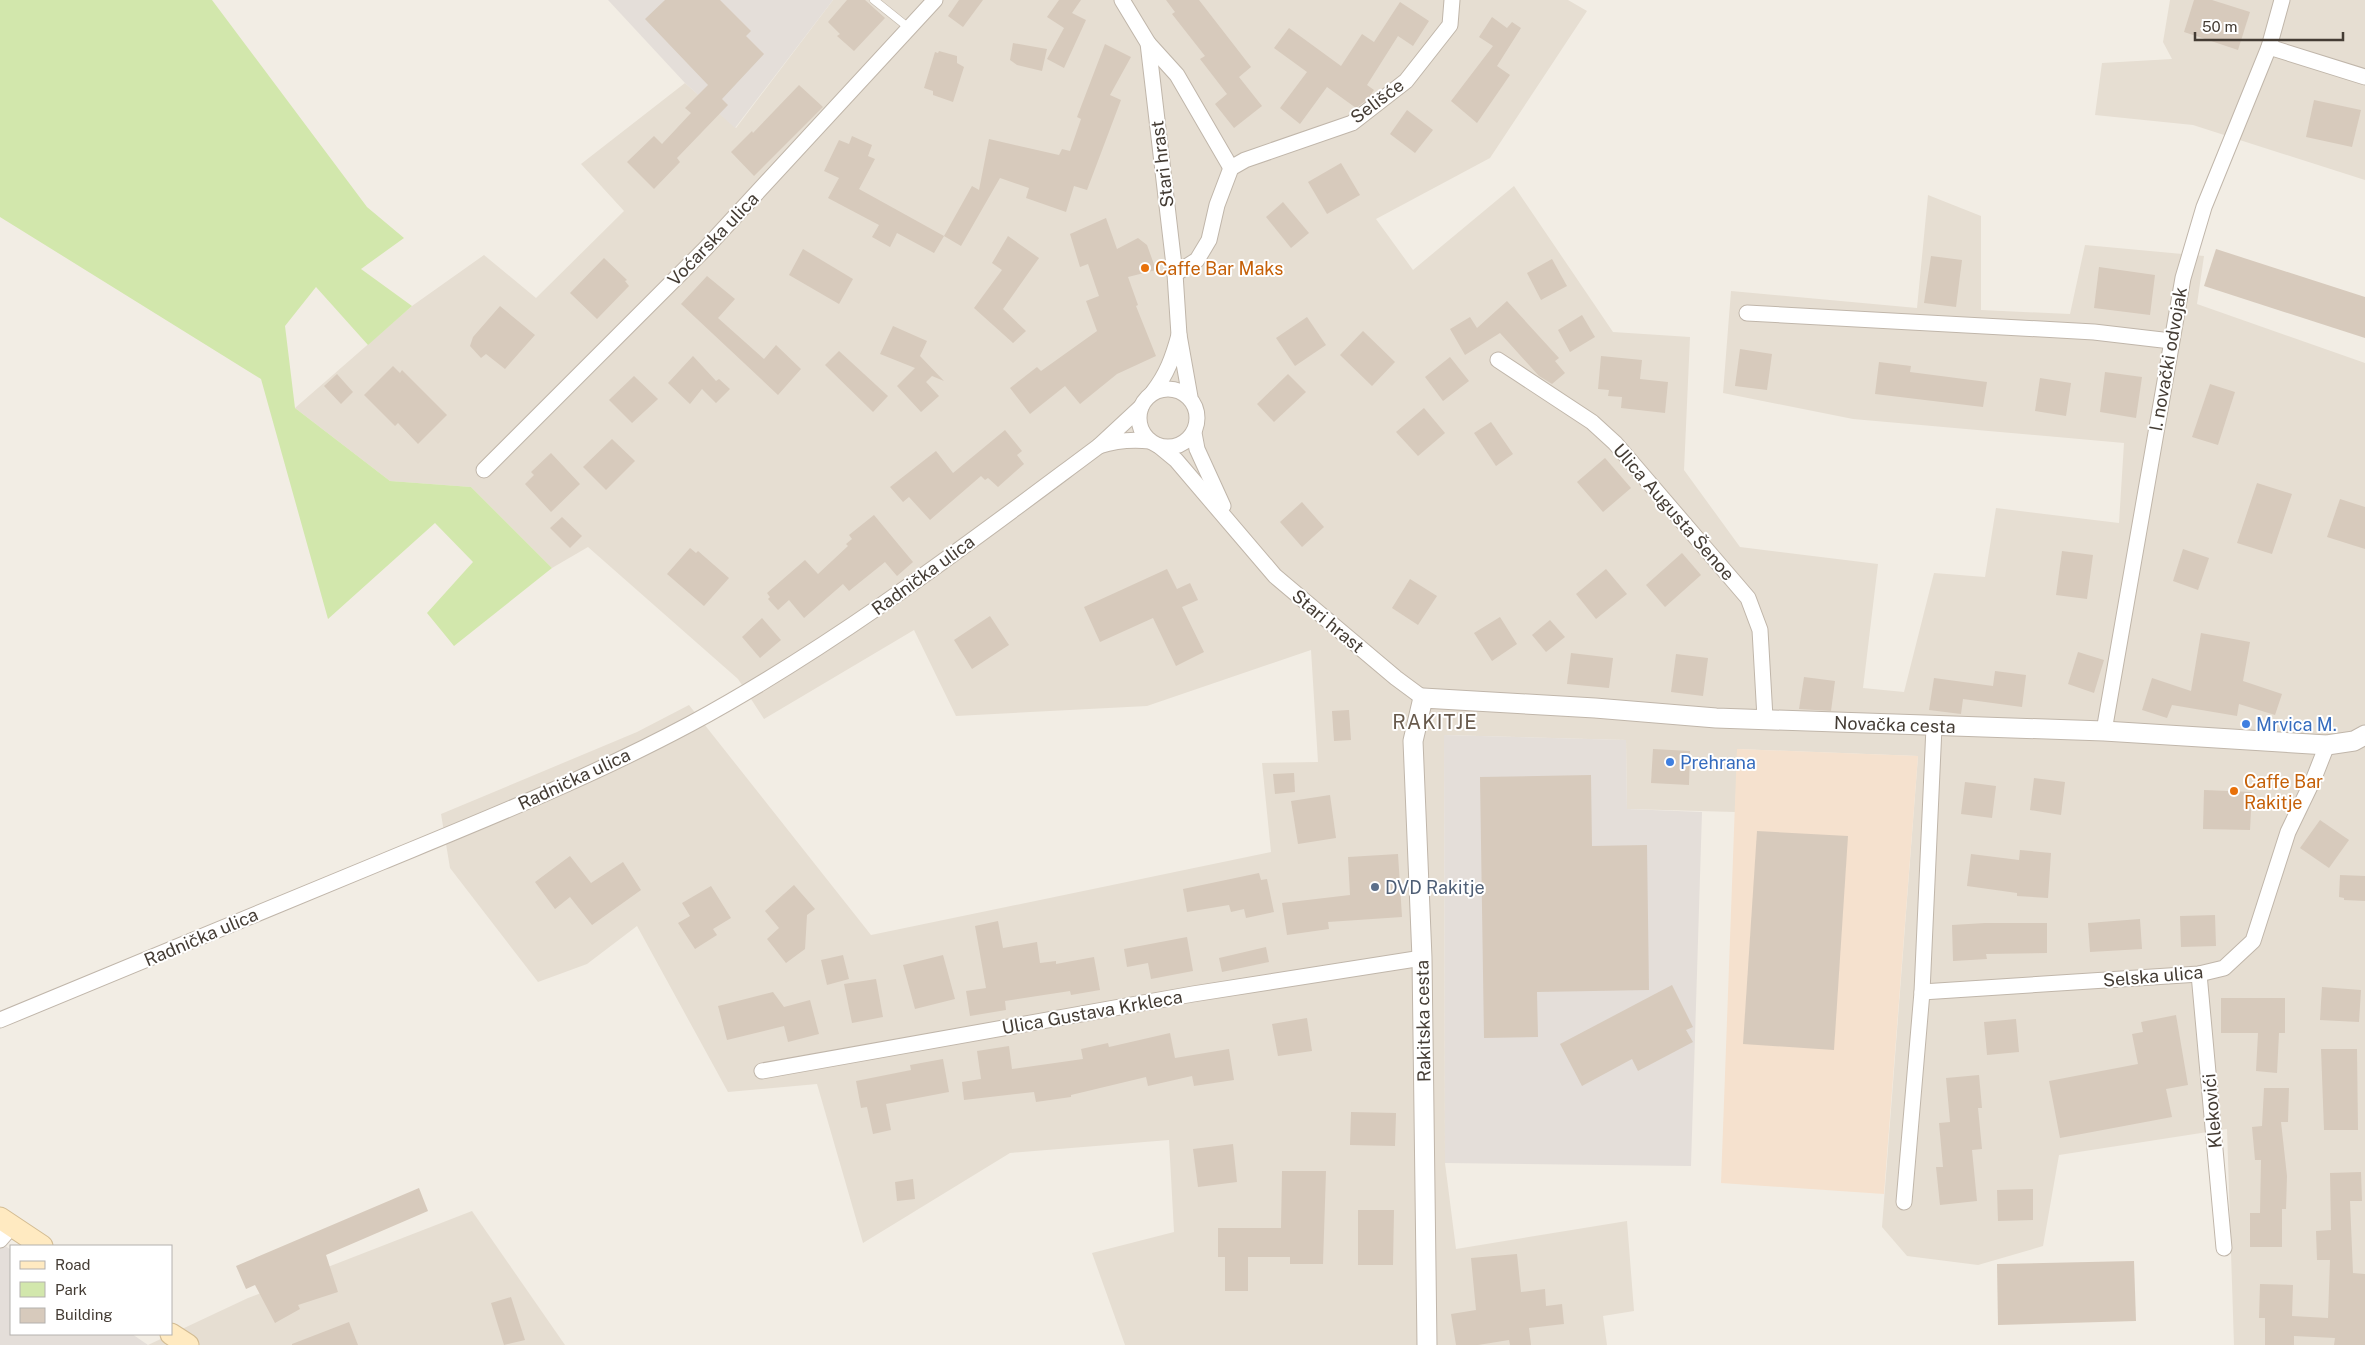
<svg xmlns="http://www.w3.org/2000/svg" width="2365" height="1345" font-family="'Public Sans',sans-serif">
<rect width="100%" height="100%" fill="#f2ede4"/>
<g fill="#e6ded2">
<polygon points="833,0 1568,0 1587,11 1490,158 1376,219 1413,270 1514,186 1613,332 1690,337 1684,470 1740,547 1878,564 1863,688 1904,692 1934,573 1985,577 1996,508 2119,523 2124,443 1853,419 1723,393 1731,291 1917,308 1928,195 1981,216 1981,310 2070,314 2085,245 2204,256 2197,304 2365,363 2365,1345 2234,1345 2227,1129 2059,1155 2043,1246 1978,1265 1907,1256 1882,1227 1918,756 1738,749 1735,812 1627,809 1626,740 1444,735 1445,1163 1456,1249 1627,1221 1634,1311 1603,1316 1607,1345 1125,1345 1092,1253 1174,1232 1169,1140 1010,1153 863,1243 817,1084 728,1092 637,926 587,964 538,982 450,868 441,814 637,732 689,705 871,935 1271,852 1262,763 1318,762 1311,650 1147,706 956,716 914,630 764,719 738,679 588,547 552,568 471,487 390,481 295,408 412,306 484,255 536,298 624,211 581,164 685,83 736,128"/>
<polygon points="2170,0 2365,0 2365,180 2193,125 2095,115 2102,63 2172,59 2163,42"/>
<polygon points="472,1211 565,1345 148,1345 248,1298"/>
</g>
<polygon fill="#f5e1ce" points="1737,749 1918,756 1884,1194 1721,1183"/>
<g fill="#e4ded9">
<polygon points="608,0 833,0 735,128 685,83"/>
<polygon points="1444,735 1626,740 1627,809 1702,812 1691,1166 1445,1163"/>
<polygon points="0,1242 11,1250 11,1334 132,1334 148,1345 0,1345"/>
</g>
<polygon fill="#d2e7ac" points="0,0 212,0 367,207 404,238 361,269 412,306 368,345 316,287 285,326 295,408 390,481 471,487 552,568 454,646 427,613 473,562 435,523 328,619 261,379 0,217"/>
<g fill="#d7cabc">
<polygon points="665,0 720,0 751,31 746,36 764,54 722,99 728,105 677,158 680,162 654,189 627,162 654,136 662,144 691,113 685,108 708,85 645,19"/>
<polygon points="847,0 865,0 885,18 854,51 837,36 840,34 828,22"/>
<polygon points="959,0 983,0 963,27 948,16"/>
<polygon points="1059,0 1081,0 1072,13 1086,20 1064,68 1047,59 1064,28 1047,17"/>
<polygon points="1166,0 1199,0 1251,67 1239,77 1262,106 1234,128 1215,104 1227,94 1200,59 1205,56 1172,14 1175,12"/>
<polygon points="2194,0 2212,0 2250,12 2238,50 2184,32"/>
<polygon points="1400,2 1429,21 1413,46 1398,36 1367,85 1374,90 1368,99 1356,108 1327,87 1300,124 1280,108 1307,72 1274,48 1289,28 1341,66 1362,34 1374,42"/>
<polygon points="1492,17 1507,28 1512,22 1521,28 1497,66 1510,75 1477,123 1451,101 1493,46 1479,37"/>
<polygon points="1013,43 1047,49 1042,71 1017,65 1010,60"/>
<polygon points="1105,44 1131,57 1110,95 1121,100 1087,190 1074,186 1066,212 1026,198 1029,188 1000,178 961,246 944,236 972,186 979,190 989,139 1059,155 1062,149 1070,151 1081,119 1077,117"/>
<polygon points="939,51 957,56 957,63 964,67 953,102 933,95 933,91 924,88 935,52 938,53"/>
<polygon points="799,85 823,107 754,176 731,152 752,131 753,133"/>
<polygon points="2314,100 2361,110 2352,147 2306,137"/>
<polygon points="1407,110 1433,130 1415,153 1390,134"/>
<polygon points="852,136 872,145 868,156 875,159 859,189 944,236 934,253 897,233 890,247 872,237 879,225 828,198 839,178 824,171 839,140 849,144"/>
<polygon points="1341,163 1360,195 1327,214 1308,182"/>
<polygon points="1283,202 1309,233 1291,248 1266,217"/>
<polygon points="1106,218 1117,249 1138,238 1147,245 1156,270 1128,277 1138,305 1136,306 1156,356 1117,374 1080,404 1065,386 1030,414 1010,388 1037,367 1041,371 1097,331 1086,301 1099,296 1088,264 1080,267 1070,234"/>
<polygon points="1008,236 1039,258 1003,309 1026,331 1013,343 974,308 1002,270 992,263"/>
<polygon points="803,249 853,279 839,304 789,275"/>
<polygon points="2216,249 2365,297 2365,338 2204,286"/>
<polygon points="1931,256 1962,260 1956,307 1924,303"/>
<polygon points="604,258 627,280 625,281 629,286 597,319 570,293"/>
<polygon points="1552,259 1567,286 1541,300 1527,273"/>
<polygon points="2099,267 2155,275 2150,315 2094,308"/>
<polygon points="707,276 735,299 718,318 764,359 776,345 801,369 778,395 681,304"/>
<polygon points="1507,301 1559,358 1555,361 1565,373 1552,384 1539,376 1500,333 1465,355 1450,329 1470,317 1477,328"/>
<polygon points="500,306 535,335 505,369 486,354 481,358 470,346 473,337"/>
<polygon points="1582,315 1595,337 1570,352 1558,330"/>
<polygon points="1307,317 1326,345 1295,366 1276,338"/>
<polygon points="893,326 927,341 920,356 944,381 932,376 926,382 939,396 921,412 897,386 915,368 880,354"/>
<polygon points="1363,331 1395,362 1372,386 1340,355"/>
<polygon points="1740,349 1772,354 1767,390 1735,386"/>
<polygon points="839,351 888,396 873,412 825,365"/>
<polygon points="693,356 716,381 719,379 730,389 716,403 702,389 690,404 668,383"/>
<polygon points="1601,356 1642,360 1640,379 1668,382 1665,413 1621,408 1622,397 1608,396 1609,390 1598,389"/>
<polygon points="1450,357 1469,381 1443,401 1425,377"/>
<polygon points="1879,362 1911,366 1910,372 1987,382 1983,407 1875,394"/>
<polygon points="393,366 400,373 402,370 447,415 418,444 398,423 395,426 364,395"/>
<polygon points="2105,372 2142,377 2136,418 2100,412"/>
<polygon points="337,374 353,392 341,404 324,386"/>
<polygon points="1288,374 1306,392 1274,422 1257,404"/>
<polygon points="634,376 658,399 632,423 609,400"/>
<polygon points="2040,378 2071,383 2066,416 2035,411"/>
<polygon points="2210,384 2235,392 2218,445 2192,437"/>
<polygon points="1424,408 1445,433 1418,456 1396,432"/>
<polygon points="1491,422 1513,454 1496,466 1474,433"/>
<polygon points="1005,430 1022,451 1017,455 1024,464 998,487 988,478 985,480 981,476 930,520 909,497 903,502 890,487 936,451 953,473"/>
<polygon points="612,439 635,461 606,490 583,467"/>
<polygon points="551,453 580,484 551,512 525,484 534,475 531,472"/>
<polygon points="1605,458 1631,488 1603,512 1577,482"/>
<polygon points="2257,483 2292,494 2272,554 2237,543"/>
<polygon points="2340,499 2365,507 2365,549 2327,537"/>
<polygon points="1302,502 1324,527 1302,547 1280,522"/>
<polygon points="874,515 913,562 897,576 885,562 849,591 843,584 804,618 789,600 778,610 768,599 770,597 767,593 805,560 818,574 848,546 846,544 852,539 849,535"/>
<polygon points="562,517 582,536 570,548 550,528"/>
<polygon points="690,548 696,553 698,551 729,578 704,606 667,574"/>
<polygon points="2183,549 2209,558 2198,590 2173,581"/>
<polygon points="2062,551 2093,555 2087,599 2056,595"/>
<polygon points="1682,553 1701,575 1665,607 1646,585"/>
<polygon points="1167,569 1177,589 1190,583 1198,600 1182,607 1204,652 1176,666 1153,618 1100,642 1084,607"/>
<polygon points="1606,569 1627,594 1596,619 1576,594"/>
<polygon points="1410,579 1437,596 1418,625 1392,608"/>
<polygon points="990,616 1009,645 972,669 954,640"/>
<polygon points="1500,617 1517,644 1492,661 1474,633"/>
<polygon points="762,618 781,640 760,658 742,637"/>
<polygon points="1550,620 1565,637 1546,652 1532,635"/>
<polygon points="2201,633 2250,642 2243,681 2282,694 2275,715 2239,704 2237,716 2172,705 2167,718 2142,710 2152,678 2191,691"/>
<polygon points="2078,652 2104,660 2094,693 2068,684"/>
<polygon points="1571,653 1613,658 1609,688 1567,684"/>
<polygon points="1676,654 1708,658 1703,696 1671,692"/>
<polygon points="1995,671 2026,675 2022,707 1963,699 1961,714 1929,710 1934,678 1993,686"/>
<polygon points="1804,677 1835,681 1831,711 1799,709"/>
<polygon points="1349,710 1351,740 1334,741 1332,711"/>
<polygon points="1653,749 1690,751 1689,785 1651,783"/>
<polygon points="1294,773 1295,792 1275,794 1273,774"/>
<polygon points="1591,775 1592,846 1647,845 1649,990 1537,992 1538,1037 1484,1038 1480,777"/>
<polygon points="2034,778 2065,782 2061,815 2030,810"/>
<polygon points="1965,782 1996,786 1992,818 1961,814"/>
<polygon points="2204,790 2252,792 2250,830 2203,829"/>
<polygon points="1330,795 1336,838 1298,844 1291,801"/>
<polygon points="2320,820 2349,840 2329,868 2300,848"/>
<polygon points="1757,831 1848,836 1834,1050 1743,1044"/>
<polygon points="2020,850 2051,853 2048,898 2017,896 2017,893 1967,886 1971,854 2019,860"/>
<polygon points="1398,854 1402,917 1328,922 1329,929 1287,935 1282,903 1350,895 1348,857"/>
<polygon points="570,856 591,883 623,862 641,890 592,925 570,897 555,909 535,882"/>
<polygon points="1259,873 1261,880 1267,879 1274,912 1246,918 1244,909 1231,912 1229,905 1187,912 1183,889"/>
<polygon points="2340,875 2365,876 2365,901 2344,900 2344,898 2339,897"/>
<polygon points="794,885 815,909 807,915 805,949 786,963 767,939 779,928 765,911"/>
<polygon points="711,886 731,918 713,929 717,935 695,949 678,923 690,916 682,903"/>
<polygon points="2215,915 2216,946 2181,947 2180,916"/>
<polygon points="2140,919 2142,949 2090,952 2088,923"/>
<polygon points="998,921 1003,948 1037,942 1040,963 1056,961 1056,964 1094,957 1100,990 1071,995 1070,991 1005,1001 1006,1010 970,1016 966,991 986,988 975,926"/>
<polygon points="1985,923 2047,923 2047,953 1986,954 1987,959 1953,961 1952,925"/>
<polygon points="1187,937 1193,971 1151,979 1148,963 1127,967 1124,949"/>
<polygon points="1266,947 1269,962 1222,972 1219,958"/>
<polygon points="843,955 849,979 827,985 821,960"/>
<polygon points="943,955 955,999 915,1009 903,965"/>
<polygon points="876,979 883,1017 852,1023 844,984"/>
<polygon points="1672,985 1693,1027 1686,1030 1693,1042 1638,1071 1632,1059 1582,1086 1560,1044"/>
<polygon points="2322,987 2361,990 2359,1022 2320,1020"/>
<polygon points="773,992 784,1007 810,1000 819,1034 788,1042 784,1026 727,1040 718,1006"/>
<polygon points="2221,998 2285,998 2285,1033 2279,1033 2277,1073 2256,1071 2258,1033 2221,1033"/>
<polygon points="2176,1015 2188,1085 2166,1089 2172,1117 2060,1138 2049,1081 2138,1064 2132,1034 2143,1032 2141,1022"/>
<polygon points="1307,1018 1312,1051 1278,1056 1272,1024"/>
<polygon points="2016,1019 2019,1052 1987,1055 1984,1022"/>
<polygon points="1170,1033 1175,1058 1229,1049 1234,1080 1194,1086 1192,1076 1148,1086 1146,1077 1071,1095 1071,1097 1036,1102 1034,1092 964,1100 962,1082 981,1079 977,1051 1009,1046 1012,1069 1083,1059 1081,1049 1108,1043 1109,1047"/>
<polygon points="2321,1049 2357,1049 2358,1130 2324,1130"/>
<polygon points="943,1059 949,1092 886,1104 891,1130 873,1134 867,1107 861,1108 856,1081 911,1070 910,1065"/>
<polygon points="1979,1075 1982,1108 1978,1108 1982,1149 1972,1150 1977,1201 1940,1205 1936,1167 1943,1167 1939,1123 1950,1122 1946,1078"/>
<polygon points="2264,1088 2289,1088 2288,1122 2281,1122 2287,1176 2286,1209 2282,1209 2282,1247 2250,1247 2250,1213 2260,1213 2261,1160 2255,1160 2252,1127 2262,1126"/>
<polygon points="1351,1112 1396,1113 1395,1146 1350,1145"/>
<polygon points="1233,1144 1237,1182 1198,1187 1193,1149"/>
<polygon points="1282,1171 1326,1171 1323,1264 1290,1264 1290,1257 1248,1257 1248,1291 1225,1291 1225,1257 1218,1257 1218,1228 1281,1228"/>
<polygon points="2361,1172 2362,1201 2350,1201 2353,1273 2365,1274 2365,1345 2334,1345 2335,1338 2294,1336 2294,1345 2265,1345 2265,1318 2259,1318 2260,1284 2293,1285 2292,1316 2328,1318 2330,1260 2317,1260 2316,1231 2331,1230 2330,1173"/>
<polygon points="913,1179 915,1199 897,1201 895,1182"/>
<polygon points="419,1188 428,1211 326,1255 338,1292 298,1305 300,1309 275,1323 255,1285 246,1289 236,1266"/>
<polygon points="2033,1189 2033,1220 1998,1221 1997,1190"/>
<polygon points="1358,1210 1394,1210 1393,1265 1358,1265"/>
<polygon points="1517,1254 1521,1292 1545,1289 1546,1306 1562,1304 1564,1324 1529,1328 1531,1345 1510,1345 1509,1340 1478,1345 1456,1345 1451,1314 1476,1310 1471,1258"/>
<polygon points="2134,1261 2136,1321 1998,1325 1997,1264"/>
<polygon points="511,1297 525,1340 504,1345 491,1303"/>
<polygon points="349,1322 358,1345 292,1345 292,1344"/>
</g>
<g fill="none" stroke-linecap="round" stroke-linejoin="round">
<g stroke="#c0b6aa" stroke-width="9">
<polyline id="service" points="874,0 909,28"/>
</g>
<g stroke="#c0b6aa" stroke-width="17">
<g id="minor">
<polyline points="1122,0 1148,43 1175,274 1179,335"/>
<polyline points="1148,43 1177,75 1231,168"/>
<polyline points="2269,47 2365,77"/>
<polyline points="1175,274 1197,260 1209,240 1217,205 1231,168 1245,160 1352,123 1406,81 1450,25 1452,0"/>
<polyline points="1747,313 2094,332 2171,341"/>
<polyline points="1498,360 1592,422 1615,443 1748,598 1760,630 1765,718"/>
<circle cx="1168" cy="418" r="29"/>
<path d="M1153,392C1167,374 1173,357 1179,335L1190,397"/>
<path d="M1141,407L1099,446C1117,440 1132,439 1150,441"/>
<polyline points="1194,433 1197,449 1223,506"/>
<polyline points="1159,446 1176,460 1275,576 1396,678 1423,698"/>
<polyline points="484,470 705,249 935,0"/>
<polyline points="2104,731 2183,278 2204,207 2269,47 2282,0"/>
<polyline points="2199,974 2224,1248"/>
<polyline points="1922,992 2199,974 2224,968 2253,941 2288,832 2314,778 2327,745"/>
<path d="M0,1020C127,968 254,915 382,862C486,819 591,777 690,724C836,645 966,545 1099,446"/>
<polyline points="762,1071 1193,994 1422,958"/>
<polyline points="1904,1202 1922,992 1934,727"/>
<polyline points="0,1240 12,1226"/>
</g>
</g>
<g stroke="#c0b6aa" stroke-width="21">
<g id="tertiary">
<path id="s1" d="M1427,1345L1422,958L1413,741L1423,698L1595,708L1716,718L2104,731L2327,745L2354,741L2365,735"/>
</g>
</g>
<g stroke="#d3bc93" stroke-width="23">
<g id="secondary">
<polyline points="0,1218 42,1246"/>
<polyline points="171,1334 188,1345"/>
</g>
</g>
<use href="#service" stroke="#fff" stroke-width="8"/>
<use href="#minor" stroke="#fff" stroke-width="15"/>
<use href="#tertiary" stroke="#fff" stroke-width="19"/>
<use href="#secondary" stroke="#ffeac1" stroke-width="21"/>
</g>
<g fill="#e8710a" stroke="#fff" stroke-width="2">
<circle cx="1145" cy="268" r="5"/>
<circle cx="2234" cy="791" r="5"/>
</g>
<g fill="#3f7fe0" stroke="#fff" stroke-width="2">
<circle cx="2246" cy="724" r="5"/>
<circle cx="1670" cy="762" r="5"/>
</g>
<circle fill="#5c6f8a" stroke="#fff" stroke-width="2" cx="1375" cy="887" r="5"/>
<g text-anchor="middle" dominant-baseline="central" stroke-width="4" stroke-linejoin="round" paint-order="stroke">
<g font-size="18" fill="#443c34" stroke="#fff">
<text transform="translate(1377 101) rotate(-37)">Selišće</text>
<text transform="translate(1162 164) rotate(-97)">Stari hrast</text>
<text transform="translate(713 239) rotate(-46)">Voćarska ulica</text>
<text transform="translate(2168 359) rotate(-80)">I. novački odvojak</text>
<text transform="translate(1674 512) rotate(49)">Ulica Augusta Šenoe</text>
<text transform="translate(923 575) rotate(-36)">Radnička ulica</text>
<text transform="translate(1328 621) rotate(40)">Stari hrast</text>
<text stroke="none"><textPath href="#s1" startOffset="1121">Novačka cesta</textPath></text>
<text transform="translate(574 779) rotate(-25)">Radnička ulica</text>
<text transform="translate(201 937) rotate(-23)">Radnička ulica</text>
<text transform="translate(2153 976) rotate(-5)">Selska ulica</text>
<text transform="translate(1092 1012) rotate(-10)">Ulica Gustava Krkleca</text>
<text transform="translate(1423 1021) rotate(-91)">Rakitska cesta</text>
<text transform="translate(2212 1111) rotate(-95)">Klekovići</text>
</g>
<g font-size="18" fill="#c56008" stroke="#fff" text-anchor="start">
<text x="1155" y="268">Caffe Bar Maks</text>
<text x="2244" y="781">Caffe Bar<tspan x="2244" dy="21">Rakitje</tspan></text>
</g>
<g font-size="18" fill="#366cbe" stroke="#fff" text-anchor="start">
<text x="2256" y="724">Mrvica M.</text>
<text x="1680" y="762">Prehrana</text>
</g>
<g font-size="18" fill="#4e5e75" stroke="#fff" text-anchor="start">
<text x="1385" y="887">DVD Rakitje</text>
</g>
<g font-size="20" letter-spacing="1" fill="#67594b" stroke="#fff">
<text x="1435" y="722">RAKITJE</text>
</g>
</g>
<rect x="10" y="1245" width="162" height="90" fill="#ffffff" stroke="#b4b1ae"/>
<rect x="20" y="1261" width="25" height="8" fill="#ffeac1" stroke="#b4b1ae"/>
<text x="55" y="1270" font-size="15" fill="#443c34">Road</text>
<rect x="20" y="1282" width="25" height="15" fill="#d2e7ac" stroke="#b4b1ae"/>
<text x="55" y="1295" font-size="15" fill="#443c34">Park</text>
<rect x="20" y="1308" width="25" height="15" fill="#d7cabc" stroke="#b4b1ae"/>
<text x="55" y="1320" font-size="15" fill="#443c34">Building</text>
<path d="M2195 32v8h148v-8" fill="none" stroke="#443c34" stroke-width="2.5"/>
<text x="2202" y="32" font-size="15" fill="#443c34" stroke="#ffffff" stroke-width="4" paint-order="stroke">50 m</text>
</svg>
